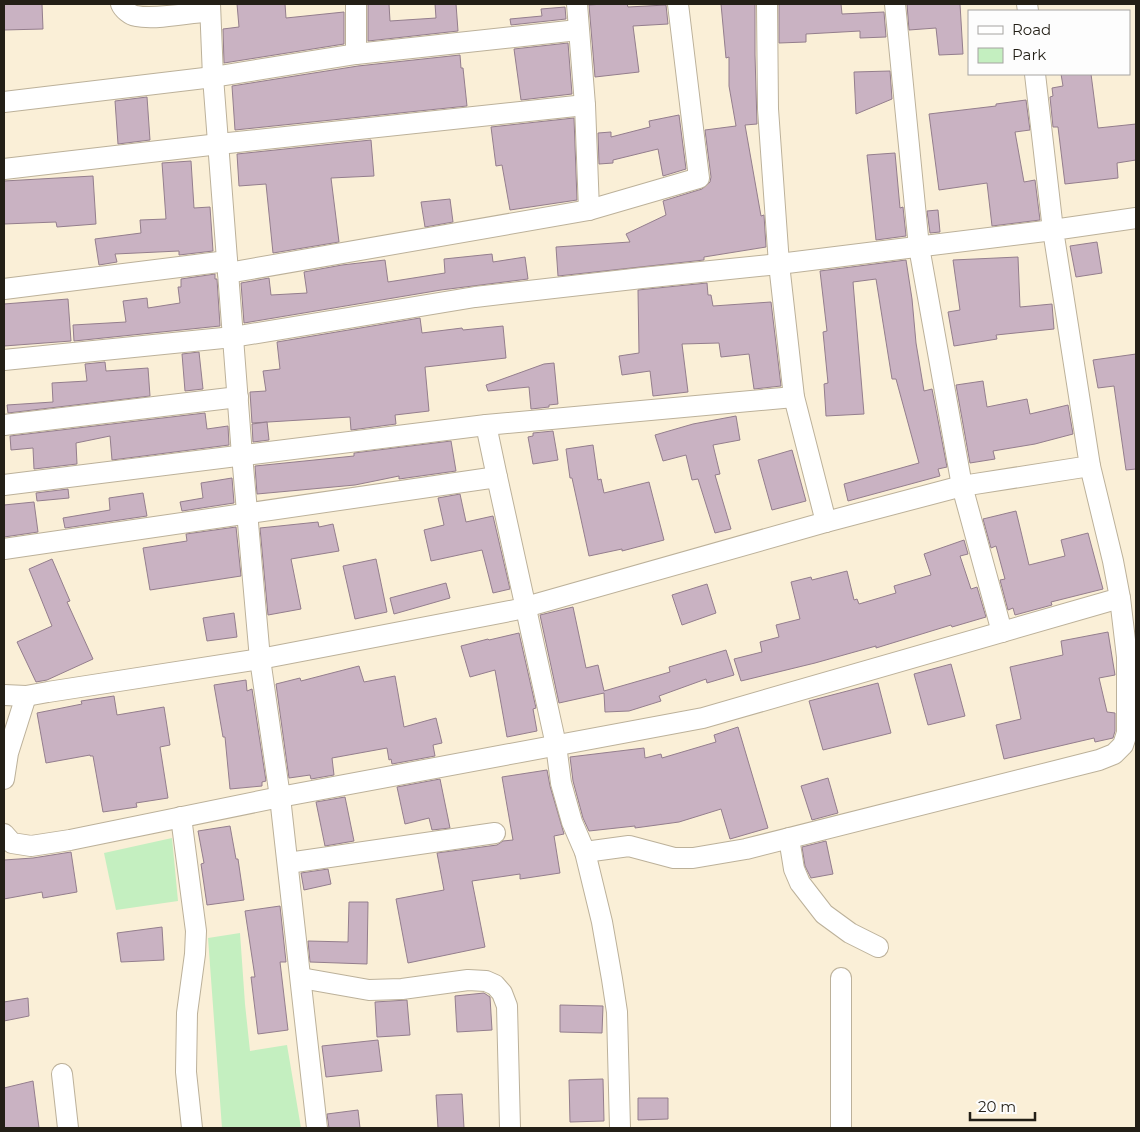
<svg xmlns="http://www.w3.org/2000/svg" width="1140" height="1132" font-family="Montserrat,sans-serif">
<rect width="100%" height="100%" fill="#faefd7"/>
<g fill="#c4efc0">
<polygon points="172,838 178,901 116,910 104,853"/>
<polygon points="240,933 245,1004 250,1051 287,1045 301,1128 222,1128 208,938"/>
</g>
<g fill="#c9b2c2" stroke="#947e8d">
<polygon points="4,4 42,4 43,29 4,30"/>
<polygon points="237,4 285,4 286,18 344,12 344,44 224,63 223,29 239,27"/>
<polygon points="368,4 389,4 390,21 436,18 435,4 456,4 458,31 368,41"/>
<polygon points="604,4 627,4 628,7 666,5 668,24 633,26 639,72 595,77 589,5"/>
<polygon points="721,4 755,4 755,55 757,124 745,125 761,216 764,215 766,247 704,257 704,260 558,276 556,247 630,242 626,234 666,215 663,201 702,189 710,182 711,177 705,130 736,126 729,86 729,57 726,58"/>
<polygon points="779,4 841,4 842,14 884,12 886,37 860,38 860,31 806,34 806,42 779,43"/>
<polygon points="907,4 960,4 963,54 939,55 936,28 909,30"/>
<polygon points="565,7 566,19 511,25 510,19 542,16 541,9"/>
<polygon points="568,43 572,94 521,100 514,49"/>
<polygon points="460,55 461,68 463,68 467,106 235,130 232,86 358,66"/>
<polygon points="890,71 892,99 856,114 854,72"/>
<polygon points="1061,74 1091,74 1098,128 1136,124 1136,160 1117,163 1118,178 1065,184 1058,127 1053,127 1050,97 1053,96 1052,88 1063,86"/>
<polygon points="147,97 150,140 118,144 115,101"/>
<polygon points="1026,100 1030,130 1015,132 1024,182 1035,180 1040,220 992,226 987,183 939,190 929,114 996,106 996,104"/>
<polygon points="679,115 686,169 663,176 658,149 613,160 613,163 599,164 598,133 611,132 611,137 650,127 649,121"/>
<polygon points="574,118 577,200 510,210 502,165 496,166 491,127"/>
<polygon points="371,140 374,176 331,178 339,242 273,253 266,184 239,186 237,154"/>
<polygon points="895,153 900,208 903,207 906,236 876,240 867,155"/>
<polygon points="191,161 194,208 210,207 213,251 179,255 179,251 115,254 117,262 99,265 95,239 141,233 140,220 166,219 162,163"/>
<polygon points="93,176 96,224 57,227 56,222 4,224 4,181"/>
<polygon points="450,199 453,222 425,227 421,202"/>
<polygon points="938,210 940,232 930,233 927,211"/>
<polygon points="1097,242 1102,273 1076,277 1070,246"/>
<polygon points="492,254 493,262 525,257 528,279 441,290 244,323 241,283 269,278 271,295 307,293 304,272 342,265 385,260 388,282 445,273 444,259"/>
<polygon points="1018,257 1020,307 1052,304 1054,329 996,335 997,339 954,346 948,312 960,310 953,260"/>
<polygon points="906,260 912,299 916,343 924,391 932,389 947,467 938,469 940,476 848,501 844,484 919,463 896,379 892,379 876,279 853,282 864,414 826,416 824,384 828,383 823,332 827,331 820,271"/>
<polygon points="215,274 215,279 217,279 220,326 74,341 73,325 126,322 123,301 147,298 148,308 180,303 178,287 181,287 181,279"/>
<polygon points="707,283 708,295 711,295 713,306 771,302 781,386 754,389 749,354 721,357 719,343 682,344 688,392 653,396 650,371 622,375 619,356 639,353 638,290"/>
<polygon points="68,299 71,341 4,346 4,304"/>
<polygon points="420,318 422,333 462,328 463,330 503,326 506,358 425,367 429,411 395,415 396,424 351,430 350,417 252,423 250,392 266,391 263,371 280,369 277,342"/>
<polygon points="199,352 203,389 185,391 182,354"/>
<polygon points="1136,354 1136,469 1126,470 1114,386 1098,388 1093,360"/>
<polygon points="105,362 106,371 148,368 150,396 8,413 7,405 53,402 52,383 87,381 85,364"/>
<polygon points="554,363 558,404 549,405 549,407 531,409 529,387 488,391 486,385 544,364"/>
<polygon points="983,381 987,407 1027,399 1030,414 1068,405 1073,434 1035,444 993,451 995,459 970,463 956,385"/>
<polygon points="205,413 207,429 228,426 229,445 112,460 110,436 76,443 77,464 34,469 33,448 11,450 10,436"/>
<polygon points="736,416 740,440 713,445 720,474 715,475 731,529 715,533 698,479 692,480 686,455 663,461 655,435 693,424"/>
<polygon points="267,422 269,440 253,442 252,424"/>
<polygon points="553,431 558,460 533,464 528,437 533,436 533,433"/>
<polygon points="451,441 456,471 399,479 399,476 355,485 257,494 255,466 354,456 354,453"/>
<polygon points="593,445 598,480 601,479 604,493 649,482 664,540 622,551 622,549 589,556 572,478 570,478 566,449"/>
<polygon points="792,450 806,501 772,510 758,460"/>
<polygon points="232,478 234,503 182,511 180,502 203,498 201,483"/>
<polygon points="68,489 69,498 37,501 36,493"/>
<polygon points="143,493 147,516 65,528 63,518 110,510 109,498"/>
<polygon points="460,494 466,522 493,516 510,589 493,593 482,550 431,561 424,530 444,525 438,498"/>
<polygon points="34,502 38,532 4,537 4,505"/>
<polygon points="1016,511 1029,565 1065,556 1061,540 1088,533 1103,589 1051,602 1052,605 1015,615 1013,608 1008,610 1000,580 1005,579 996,546 991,548 983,519"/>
<polygon points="318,522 319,527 333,524 339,551 291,559 301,609 268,615 260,528"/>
<polygon points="236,527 241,576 150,590 143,548 187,541 186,534"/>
<polygon points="964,540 968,554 960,556 971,589 977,587 986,617 952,627 951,625 876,648 876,646 815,663 741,681 734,659 762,652 760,642 779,637 776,625 800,619 791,582 811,577 812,580 847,571 854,600 857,599 859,604 896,593 894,586 931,575 924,554"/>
<polygon points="52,559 70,601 67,602 93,659 47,680 36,682 17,642 52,626 29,569"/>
<polygon points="376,559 387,612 355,619 343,566"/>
<polygon points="446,583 450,598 394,614 390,598"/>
<polygon points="707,584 716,613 682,625 672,595"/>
<polygon points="573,607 586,668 598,665 604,691 670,672 669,667 726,650 734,675 707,683 706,679 659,696 661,701 629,711 605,712 604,693 559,703 540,615"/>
<polygon points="234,613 237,637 207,641 203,618"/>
<polygon points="1108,632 1115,675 1099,678 1107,712 1115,713 1115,731 1113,738 1095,742 1094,738 1004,759 996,725 1021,719 1010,667 1063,655 1061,641"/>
<polygon points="519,633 536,708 533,709 537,731 507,737 495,670 470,677 461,646 488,639 489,640"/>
<polygon points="951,664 965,716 928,725 914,674"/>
<polygon points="359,666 364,682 395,676 404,727 436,718 442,743 433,745 435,756 392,764 391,759 389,760 387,748 332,758 334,775 311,779 310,775 289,778 276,684 300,678 301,681"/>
<polygon points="246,680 247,691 252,689 266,781 262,782 262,786 230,789 225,737 223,737 214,685"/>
<polygon points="878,683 891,733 823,750 809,701"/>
<polygon points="114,696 117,715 164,707 170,745 160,747 168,798 136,803 137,807 103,812 93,756 90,756 90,755 46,763 37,713 82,704 81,701"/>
<polygon points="738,727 768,828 730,839 721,809 679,822 635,828 635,826 589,831 583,818 573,781 570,757 644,748 645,758 661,754 662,758 716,742 714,735"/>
<polygon points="547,770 550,786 564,834 554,836 560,873 520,879 520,874 472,881 485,947 408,963 396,899 444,890 437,853 497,845 503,841 513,840 502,777"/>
<polygon points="828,778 838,813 812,820 801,786"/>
<polygon points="440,779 450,828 432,830 429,818 405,824 397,787"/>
<polygon points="345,797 354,841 325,846 316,802"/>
<polygon points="230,826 236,859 238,859 244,900 207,905 201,864 204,863 198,831"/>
<polygon points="826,841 833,874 811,878 805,866 802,847"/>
<polygon points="71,852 77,892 43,898 42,892 4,899 4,860 33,858"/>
<polygon points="328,869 331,884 304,890 301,873"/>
<polygon points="349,902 368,902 367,964 310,962 308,941 348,942"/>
<polygon points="280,906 286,962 280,962 288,1030 258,1034 251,977 255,977 245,911"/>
<polygon points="162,927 164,960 121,962 117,933"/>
<polygon points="484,993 490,997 492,1030 457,1032 455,996"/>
<polygon points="28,998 29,1016 4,1021 4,1002"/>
<polygon points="407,1000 410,1035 377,1037 375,1002"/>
<polygon points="560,1005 603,1006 602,1033 560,1032"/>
<polygon points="378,1040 382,1071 326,1077 322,1046"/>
<polygon points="603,1079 604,1121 570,1122 569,1080"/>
<polygon points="33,1081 39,1128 4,1128 4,1088"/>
<polygon points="462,1094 464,1128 438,1128 436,1095"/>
<polygon points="638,1098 668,1098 668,1119 638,1120"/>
<polygon points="358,1110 360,1128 329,1128 327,1114"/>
</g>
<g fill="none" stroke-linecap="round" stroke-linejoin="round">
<g stroke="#bcb19a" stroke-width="22">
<g id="street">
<path d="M121,4C123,9 130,15 136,16C155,20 190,13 210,11"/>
<polyline points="210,4 213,77 242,455 260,659 280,797 703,718 1120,598 1113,561 1090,466"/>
<polyline points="577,4 585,105 589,210"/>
<polyline points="767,4 768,109 779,264 794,397 826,522"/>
<polyline points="895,4 919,247 962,486 1002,632"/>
<polyline points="1027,4 1028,11"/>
<polyline points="356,54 356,4"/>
<polyline points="4,102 213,77 356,54 578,30"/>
<polyline points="4,169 219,144 585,105"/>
<polyline points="228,273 589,210 699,178 678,4"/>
<polyline points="4,289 227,261"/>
<polyline points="4,360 233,337 475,297 642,278 779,264 1053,230 1035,74"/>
<polyline points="4,425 238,397"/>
<polyline points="497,477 486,425 794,397"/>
<polyline points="4,485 486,425"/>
<polyline points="4,549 497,477 556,745 561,783 572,822 585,852 602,922 612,979 617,1012 620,1128"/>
<polyline points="4,695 26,696 48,692 260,659 515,610 826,522 962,486 1090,466 1053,230 1136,218"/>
<polyline points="4,779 8,753 26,696"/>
<polyline points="181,817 196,931 195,954 187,1013 186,1072 192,1128"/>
<polyline points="4,834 12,843 31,846 70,840 280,797 317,1128"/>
<polyline points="789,838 794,869 800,883 824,914 850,933 878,947"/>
<polyline points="585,852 629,846 674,858 693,858 746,849 1099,760 1114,754 1123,745 1127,733 1127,657 1120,598"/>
<polyline points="288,863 495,833"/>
<polyline points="301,978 369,990 402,989 468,980 486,981 495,985 502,993 507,1006 510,1128"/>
<polyline points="841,978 841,1128"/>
<polyline points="62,1074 68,1128"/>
</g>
</g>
<use href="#street" stroke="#fff" stroke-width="20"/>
</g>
<rect width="1140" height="1132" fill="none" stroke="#231f16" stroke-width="10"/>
<rect x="968" y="10" width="162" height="65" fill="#fdfdfd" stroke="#a6a4a1"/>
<rect x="978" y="26" width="25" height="8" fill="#ffffff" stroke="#a6a4a1"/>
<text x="1012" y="35" font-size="15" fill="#231f16">Road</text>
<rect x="978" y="48" width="25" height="15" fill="#c4efc0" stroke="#a6a4a1"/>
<text x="1012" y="60" font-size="15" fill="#231f16">Park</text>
<path d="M970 1112v8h65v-8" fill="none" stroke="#231f16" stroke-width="2.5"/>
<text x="978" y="1112" font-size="15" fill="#231f16" stroke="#fdfdfd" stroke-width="4" paint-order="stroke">20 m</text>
</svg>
